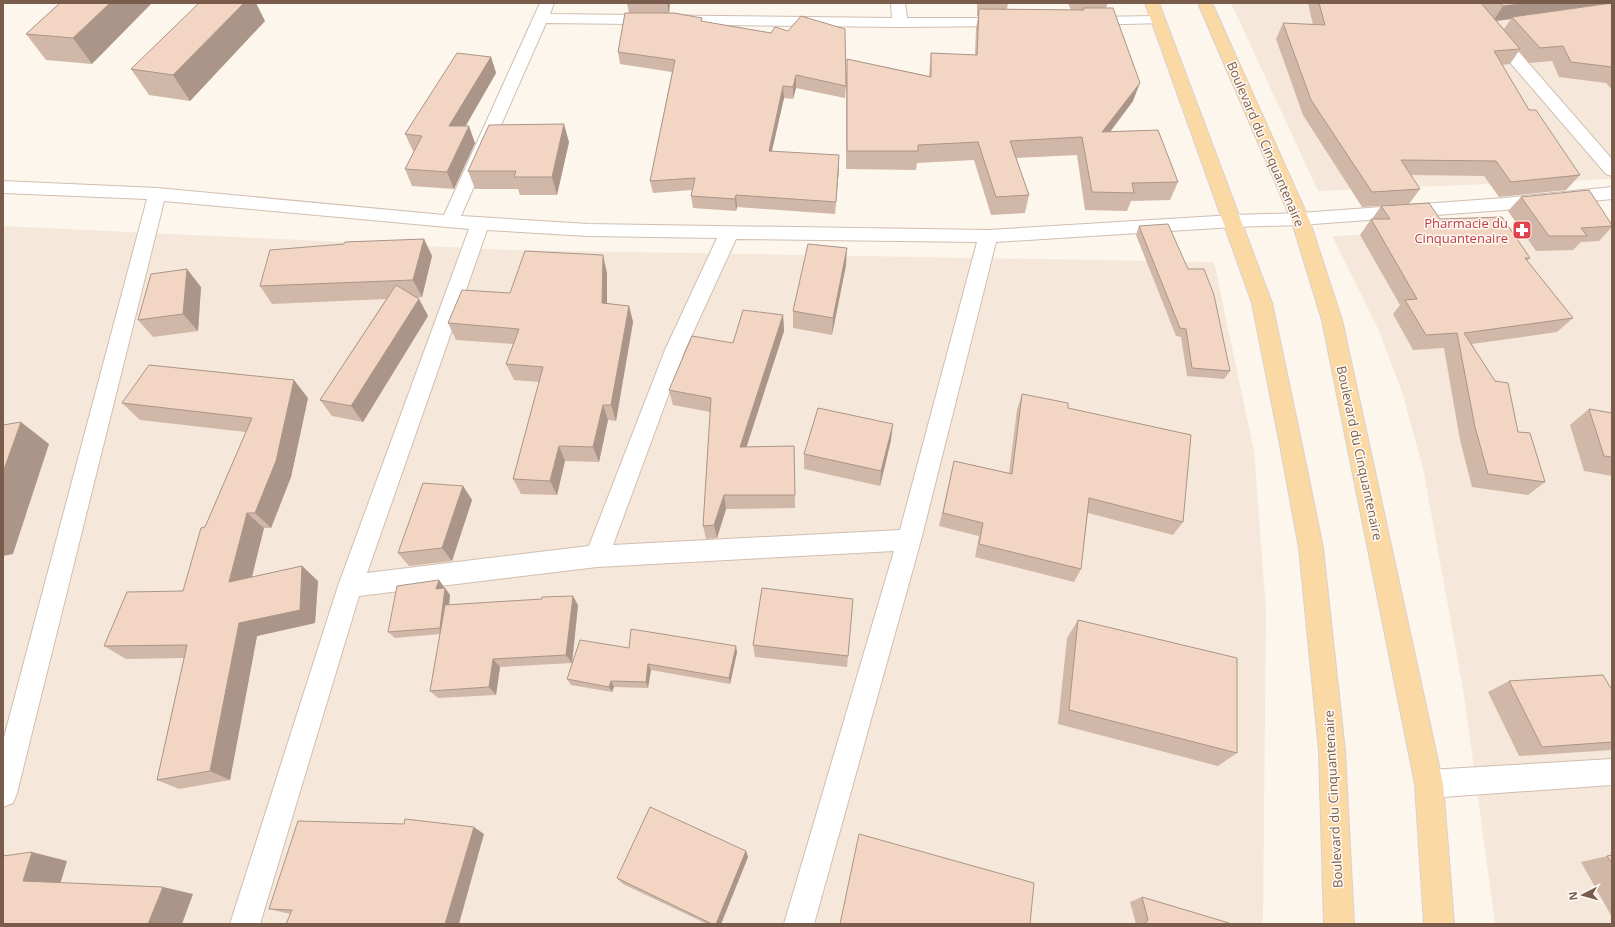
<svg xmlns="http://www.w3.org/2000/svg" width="1615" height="927" font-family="'Open Sans',sans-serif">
<rect width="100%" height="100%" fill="#fdf6ec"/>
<g fill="#f5e8da">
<polygon points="1231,3 1612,3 1612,179 1318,191"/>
<polygon points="1612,223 1612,924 1495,924 1464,695 1423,468 1402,392 1379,331 1332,236"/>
<polygon points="3,226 511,250 1214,262 1254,451 1266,610 1263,924 3,924"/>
</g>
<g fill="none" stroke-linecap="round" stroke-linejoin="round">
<g stroke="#d1beb0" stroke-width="2">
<g id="minor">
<path d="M540,3H554L550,14L892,18L891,3H905L907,18H1007L1012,19L1014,22L1012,25L1007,26L900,27L546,23L461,216L588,224L988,230L1233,215L1300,213L1504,198L1612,187V199L1504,210L1300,225L1233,227L996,242L921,540L814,924H784L894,551L597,567L359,596L260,924H230L338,586L469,229L164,201L17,793L13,803L3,807V741L147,199L3,193V181L157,188L444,215ZM487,230L588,236L717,238L665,350L589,546L367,573ZM736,239L977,242L900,530L613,545L685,350Z"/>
<polygon points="1461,3 1476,3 1612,159 1612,176 1606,174 1483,31"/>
<polygon points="1158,16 1163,17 1165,20 1163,23 1088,25 1083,24 1081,21 1083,18 1088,17"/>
<polygon points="1612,759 1612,785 1429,798 1419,794 1415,784 1419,774 1429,770"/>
</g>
</g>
<g stroke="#dad1cd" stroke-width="2">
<g id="major">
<polygon points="1145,3 1159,3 1272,303 1303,450 1323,548 1345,751 1354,924 1324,924 1319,751 1299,548 1281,450 1252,303"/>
<polygon points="1198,3 1212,3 1309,219 1342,320 1443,784 1454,924 1424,924 1415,784 1322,320 1291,219"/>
</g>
</g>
<use href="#minor" fill="#fff" fill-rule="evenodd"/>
<use href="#major" fill="#fbd9a5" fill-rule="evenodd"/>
</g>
<g fill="#d1b7a8" fill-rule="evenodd">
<polygon points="60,3 92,64 46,60 26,34"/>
<polygon points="627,3 670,3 669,13 703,22 846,86 845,98 796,88 793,99 784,98 772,151 839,168 835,214 737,207 736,211 693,208 691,196 692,190 653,193 650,181 672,72 620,64 618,52 629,13"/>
<polygon points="977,3 1008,3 1007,9 1071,10 1068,3 1108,3 1106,8 1133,101 1111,131 1178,182 1170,200 1131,201 1127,211 1085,210 1077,155 1016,158 1029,195 1025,213 991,215 974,160 917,163 916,170 846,169 846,78 847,59 929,76 931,53 975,55 976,28 978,16 977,16"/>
<path d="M1308,3H1612V90L1606,83L1559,77L1552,61L1529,63L1519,51L1510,64L1502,65L1529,110L1580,175L1566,190L1499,197L1484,176L1411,175L1420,189L1409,204L1362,207L1303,115L1276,39L1283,23L1313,25ZM1511,19L1504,29L1497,21Z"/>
<polygon points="265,21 190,101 149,95 131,69"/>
<polygon points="491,57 496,73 465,126 475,143 454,189 412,186 405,169 414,151 413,151 405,134"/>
<polygon points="569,142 557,195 520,195 518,189 475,189 468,171"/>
<polygon points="1521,197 1612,225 1612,227 1599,241 1581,242 1573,250 1536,251 1508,211"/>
<polygon points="1381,206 1440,219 1530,258 1527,261 1573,318 1557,332 1472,344 1545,482 1528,495 1472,487 1460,440 1444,348 1413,350 1393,314 1400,305 1360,235 1371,219 1372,219"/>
<polygon points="1139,226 1230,371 1224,379 1187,376 1181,337 1176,336 1136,235"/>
<polygon points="424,239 432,256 422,297 416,298 419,299 428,316 363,422 332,416 320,400 386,299 272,304 260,286"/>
<polygon points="846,265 832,335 793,328 793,311"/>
<polygon points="607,273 607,303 629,306 633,322 616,421 608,420 599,462 565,461 557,495 521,494 513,479 539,382 514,380 506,364 513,344 456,340 448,323 510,293"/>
<polygon points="201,287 198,331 153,337 138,320"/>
<polygon points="783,315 784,331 746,447 794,446 795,508 726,509 717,538 706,539 703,526 710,412 673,405 669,390 733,343"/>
<polygon points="1022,394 1068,408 1183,522 1173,535 1088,513 1081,569 1074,582 975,557 979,536 939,526 954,461 1009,473 1017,410"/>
<polygon points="308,398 291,477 271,528 264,528 252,577 302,566 318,581 315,623 257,636 230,780 179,789 157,780 184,658 126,659 104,646 183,591 205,527 246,432 140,420 122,403"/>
<polygon points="1589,409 1612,413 1612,476 1584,471 1570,425"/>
<polygon points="891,440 880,486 804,469 804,454"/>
<polygon points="463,486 472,500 452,561 409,566 398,553"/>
<polygon points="439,580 444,587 444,588 445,588 450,595 449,605 578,605 572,663 500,667 496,695 438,698 430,691 440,634 395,638 388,632"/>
<polygon points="853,599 847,667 755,657 753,645"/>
<polygon points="1078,620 1237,753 1218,766 1058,724 1067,638"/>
<polygon points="629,648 737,652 730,684 651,670 648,688 614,687 612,692 571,685 567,679"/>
<polygon points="1509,681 1612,690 1612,750 1519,756 1488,692"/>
<polygon points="484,834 290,914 269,909"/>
<polygon points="746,851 748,857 721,924 707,924 623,884 617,878"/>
<polygon points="1612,855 1612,917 1581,862"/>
<polygon points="1142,897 1229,924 1136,924 1130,902"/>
</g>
<g fill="#aa9588">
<polygon points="110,3 152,3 92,64 73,38"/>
<polygon points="244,3 256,3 265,21 190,101 173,75"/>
<polygon points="667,3 670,3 669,14"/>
<polygon points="1529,3 1612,3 1512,17 1511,19 1493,21 1503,6"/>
<polygon points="491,57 496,73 456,143 449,126"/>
<polygon points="796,75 796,88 793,99 793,87"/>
<polygon points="1140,83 1133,101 1096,150 1102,132"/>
<polygon points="783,86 784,98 769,163 769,151"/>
<polygon points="564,124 569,142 557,195 552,177"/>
<polygon points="469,126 475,143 454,189 447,172"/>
<polygon points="839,155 839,168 835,214 836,202"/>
<polygon points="736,195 737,207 736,211 735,199"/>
<polygon points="424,239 432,256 422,297 413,280"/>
<polygon points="847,248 846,265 832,335 833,318"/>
<polygon points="603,255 607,273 607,320 602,303"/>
<polygon points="187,269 201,287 198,331 183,314"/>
<polygon points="419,299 428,316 363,422 351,406"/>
<polygon points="629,306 633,322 616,421 611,405"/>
<polygon points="783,315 784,331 742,461 740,447"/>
<polygon points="294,380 308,398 291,477 271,528 255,513"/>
<polygon points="603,405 608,420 599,462 593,447"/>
<polygon points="21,422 49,444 13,554 3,556 3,472"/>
<polygon points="893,424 891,440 880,486 881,471"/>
<polygon points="559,446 565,461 557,495 550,481"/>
<polygon points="463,486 472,500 452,561 442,548"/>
<polygon points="724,495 726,509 717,538 714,525"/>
<polygon points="247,513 264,528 247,596 229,582"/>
<polygon points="302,566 318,581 315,623 257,636 230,780 210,771 239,623"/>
<polygon points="439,580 444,587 442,595 436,589"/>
<polygon points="445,588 450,595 446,634 440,628"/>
<polygon points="573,596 578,605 572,663 566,655"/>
<polygon points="736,646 737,652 730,684 729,678"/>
<polygon points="493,659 500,667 496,695 489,687"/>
<polygon points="648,664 651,670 648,688 646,682"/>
<polygon points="611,681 614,687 612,692 609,687"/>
<polygon points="474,827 484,834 459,924 445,924"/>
<polygon points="746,851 748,857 721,924 716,924"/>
<polygon points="32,852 67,861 59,888 23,881"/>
<polygon points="163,887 193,894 182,924 148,924"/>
</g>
<g fill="#f3d5c3" stroke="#aa9588">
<polygon points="60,3 110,3 73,38 26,34"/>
<polygon points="199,3 244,3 173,75 131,69"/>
<polygon points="1319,3 1481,3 1520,49 1494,51 1529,110 1536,110 1580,175 1511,182 1496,161 1401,160 1420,189 1372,192 1311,100 1283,23 1325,25"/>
<polygon points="1500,3 1529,3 1503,6"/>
<polygon points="1612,3 1612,67 1571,62 1563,46 1540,48 1512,17"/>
<polygon points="1083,8 1113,8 1140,83 1102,132 1158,130 1178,182 1132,183 1134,193 1092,192 1082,137 1010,141 1029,195 996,197 978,142 918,145 918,151 847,151 847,59 931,77 931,53 977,55 979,9 1084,10"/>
<polygon points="625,13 674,13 702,18 701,21 771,33 775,27 788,31 801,16 845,29 846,86 796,75 793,87 783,86 769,151 839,155 836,202 736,195 735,199 691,196 695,178 650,181 675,60 618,52"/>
<polygon points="457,53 491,57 449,126 469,126 447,172 405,169 422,136 405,134"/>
<polygon points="564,124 552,177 514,177 516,171 468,171 489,125"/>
<polygon points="1589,190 1612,225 1612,226 1581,228 1587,236 1549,236 1521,197"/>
<polygon points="1429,203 1440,219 1502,217 1530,258 1525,258 1573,318 1464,333 1495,381 1508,383 1518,432 1530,433 1545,482 1488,474 1475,427 1457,333 1426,335 1405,300 1417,299 1371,219 1390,219 1381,206"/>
<polygon points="1168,224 1188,269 1204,269 1214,295 1230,371 1192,368 1186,329 1180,328 1139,226"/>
<polygon points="424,239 413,280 260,286 270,250 344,244 345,242"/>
<polygon points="808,244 847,248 833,318 793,311"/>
<polygon points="525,251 603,255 602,303 629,306 611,405 603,405 593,447 559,446 550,481 513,479 543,367 506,364 519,329 448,323 462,290 510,293"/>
<polygon points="187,269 183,314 138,320 151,274"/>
<polygon points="396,285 419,299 351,406 320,400"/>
<polygon points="743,310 783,315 740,447 794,446 795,495 724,495 714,525 703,526 711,398 669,390 692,336 733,343"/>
<polygon points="149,365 294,380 276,461 255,513 247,513 229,582 302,566 300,610 239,623 210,771 157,780 187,645 104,646 127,592 183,591 201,528 205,527 252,418 122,403"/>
<polygon points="1022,394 1068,403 1068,408 1191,435 1183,522 1089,498 1081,569 979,544 983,523 943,513 954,461 1012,474"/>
<polygon points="818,408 893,424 881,471 804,454"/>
<polygon points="1589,409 1612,413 1612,457 1604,456"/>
<polygon points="21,422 3,472 3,425"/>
<polygon points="423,483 463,486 442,548 398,553"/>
<polygon points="439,580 436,589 445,588 440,628 388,632 397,586"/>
<polygon points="762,588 853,599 848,656 753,645"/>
<polygon points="573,596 566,655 493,659 489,687 430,691 445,605 542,599 542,597"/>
<polygon points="1078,620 1237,658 1237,753 1069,710"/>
<polygon points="631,629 736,646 729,678 648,664 646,682 611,681 609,687 567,679 580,640 629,648"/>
<polygon points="1603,675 1612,690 1612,742 1542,747 1509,681"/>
<polygon points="650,807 746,851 716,924 712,924 617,878"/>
<polygon points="405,819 474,827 445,924 286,924 292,910 269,909 298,821 404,824"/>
<polygon points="859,834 1034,883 1030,924 840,924"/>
<polygon points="32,852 23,881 163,887 148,924 3,924 3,856"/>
<polygon points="1612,855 1612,863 1607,856"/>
<polygon points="1142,897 1229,923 1229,924 1145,924 1148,920"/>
</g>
<defs>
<g id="pharmacy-square" transform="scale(1)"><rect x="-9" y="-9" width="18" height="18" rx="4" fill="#e0444e" stroke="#fffaf3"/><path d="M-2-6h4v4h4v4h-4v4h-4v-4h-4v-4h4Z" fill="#fff"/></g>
</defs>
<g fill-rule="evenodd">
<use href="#pharmacy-square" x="1522" y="230"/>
</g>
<g text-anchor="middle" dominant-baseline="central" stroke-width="3" stroke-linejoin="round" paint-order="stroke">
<g font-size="13" fill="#7a5c4d" stroke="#fffaf3">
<text transform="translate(1266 144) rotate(67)">Boulevard du Cinquantenaire</text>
<text transform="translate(1360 453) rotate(78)">Boulevard du Cinquantenaire</text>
<text transform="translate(1333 799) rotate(-93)">Boulevard du Cinquantenaire</text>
</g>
<g font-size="13" fill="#be3a42" stroke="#fffaf3" text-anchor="end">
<text x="1508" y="223">Pharmacie du<tspan x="1508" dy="15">Cinquantenaire</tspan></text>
</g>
</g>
<rect width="1615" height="927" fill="none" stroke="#7a5c4d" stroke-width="8"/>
<g transform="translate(1583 895) rotate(264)" stroke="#fffaf3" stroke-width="3" paint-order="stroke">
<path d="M0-3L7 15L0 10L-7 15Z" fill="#7a5c4d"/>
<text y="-6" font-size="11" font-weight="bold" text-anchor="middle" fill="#7a5c4d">N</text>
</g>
</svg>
